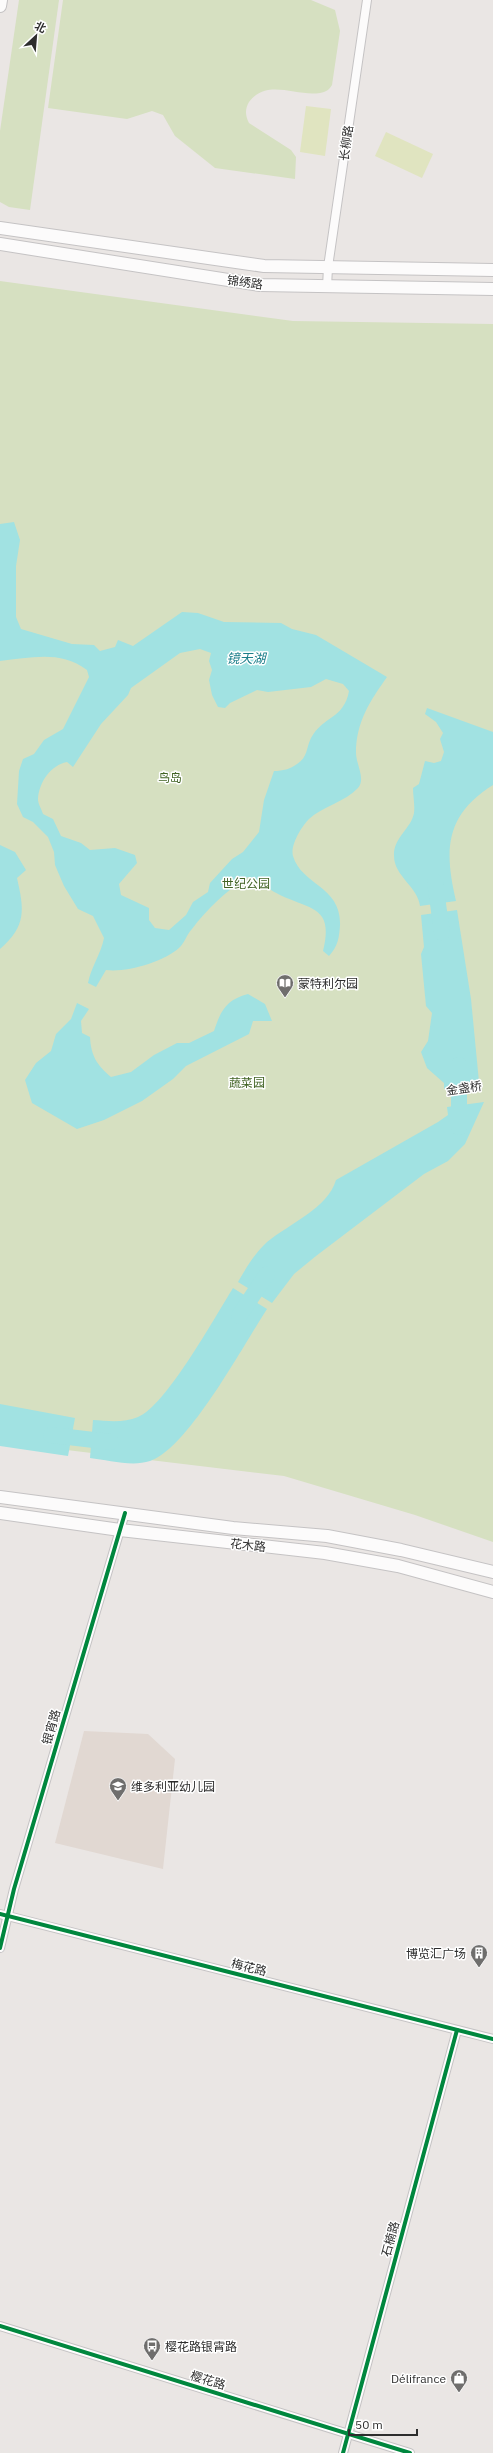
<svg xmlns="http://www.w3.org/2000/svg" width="493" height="2453" font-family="'IBM Plex Sans','Noto Sans SC',sans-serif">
<rect width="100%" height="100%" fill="#eae6e4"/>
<polygon fill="#e1d8d2" points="84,1731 148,1734 175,1759 163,1869 55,1843"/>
<g fill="#d6e0c1">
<polygon points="19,0 59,0 30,210 9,207 0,202 0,131"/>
<path d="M63,0H311L335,10L340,31L332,85C329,90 326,92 320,93C296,97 267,78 249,102C245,109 245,115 249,123L291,150L296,157L295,179L215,168L175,136L163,115L152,111L127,119L48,108Z"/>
<polygon points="0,281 293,321 493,324 493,1542 415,1515 284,1476 0,1442"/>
</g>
<g fill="#e0e4c0">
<polygon points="306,106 331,109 325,156 300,152"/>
<polygon points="386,132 433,154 422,178 375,156"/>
</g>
<g fill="#a1e2e2" fill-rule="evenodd">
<path d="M14,522L20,540L16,566V617L21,629L72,644L94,645L100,651L115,647L118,640L133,646L182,612L198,613L224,622L281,623L292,629L316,635L387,677C370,701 356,722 356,753C356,764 366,779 358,788C345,802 323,806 309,819C302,826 290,845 293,856C302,886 342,886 340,926C339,938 338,946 329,956L323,951C334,906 311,910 280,895C269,890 260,882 248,877C226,891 207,909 192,929C187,934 185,942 180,947C165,962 125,973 106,970L96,987L88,983C91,967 101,954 104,938L93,916L78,909L64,886L55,865L54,852L48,837L33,822L23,817L17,804L19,771L23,759L34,754L44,740L63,729L89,677L87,670C60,650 31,658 0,661V524ZM200,649L211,653L209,661L212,670L209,680L212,695L218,707L225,708L230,703L257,690L268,692L311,687L326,679L343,684L349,691C344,719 323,716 311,738C306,748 308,757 297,764C290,769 283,771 274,771L264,800L259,832L243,852L232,859L210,883L208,892L193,902L186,915L169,930L155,928L149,920V908L121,895L119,884L137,863L135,855L115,848L90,850L81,843L61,836L53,819L43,814C42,810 38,804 38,799C39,782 51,765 67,762L73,767L101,724L128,695L131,688L180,653Z"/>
<path d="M427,708L493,732V785C445,815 444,850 456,901L420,906C418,887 394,876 394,856C393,838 411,829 414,813C415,805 413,796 413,788L419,784L425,761L434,763L441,761L444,752L440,739L443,733L436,722L425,714Z"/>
<path d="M0,845L15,852L26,870L17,878C24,909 27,926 0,949Z"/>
<polygon points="457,910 471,999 479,1082 444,1089 444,1083 427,1068 421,1052 428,1041 432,1013 426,1006 421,954 424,947 421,915"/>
<path d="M248,994L265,1004L272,1021H253L249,1034L186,1066L173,1079L142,1101L104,1120L77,1129L32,1103L25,1080L36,1063L51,1051L56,1034L71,1019L77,1003L89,1009L81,1021L82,1033L90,1037C91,1056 97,1065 111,1077L131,1072L154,1055L177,1043H189L214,1031C221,1010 226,1000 248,994Z"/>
<path d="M484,1102L465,1144L448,1161L424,1174L316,1256L294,1274L272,1303L238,1282C246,1268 255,1253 267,1242C289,1224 328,1208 336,1180L438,1122L448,1115L447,1107Z"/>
<path d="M233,1288L267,1309C244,1344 188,1449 150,1461C132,1467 108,1460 90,1458L93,1420C108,1421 124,1423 138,1417C165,1407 215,1317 233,1288Z"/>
<polygon points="0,1404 75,1418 68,1456 0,1446"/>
</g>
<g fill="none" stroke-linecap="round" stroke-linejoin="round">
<g stroke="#a1e2e2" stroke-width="16">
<polyline points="435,882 442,933"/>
<polyline points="459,1127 459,1065"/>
<polyline points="239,1316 267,1274"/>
<polyline points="51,1435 111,1442"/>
</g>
<g stroke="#c5c3c4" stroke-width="10">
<g id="minor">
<polyline points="327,287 328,267 367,0"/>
<polyline points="0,1914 493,2039"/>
<polyline points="0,1948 14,1889 125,1513"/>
<polyline points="0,2326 410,2453"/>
<polyline points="343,2453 457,2030"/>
</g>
</g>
<g stroke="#c5c3c4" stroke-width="14">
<g id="secondary">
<polyline points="0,6 1,0"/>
<polyline points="0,228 264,266 493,270"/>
<polyline points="0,244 260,285 493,289"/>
<polyline points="0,1497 233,1528 327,1536 401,1550 493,1572"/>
<polyline points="0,1513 120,1530 325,1553 398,1566 493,1592"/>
</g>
</g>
<use href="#minor" stroke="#fcfbfb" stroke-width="8"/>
<use href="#secondary" stroke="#fcfbfb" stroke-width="12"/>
<g stroke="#fff" stroke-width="6">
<g id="cycleway">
<polyline points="0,1914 493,2039"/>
<polyline points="0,1948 14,1889 125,1513"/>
<polyline points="0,2326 410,2453"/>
<polyline points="343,2453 457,2030"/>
</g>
</g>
<use href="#cycleway" stroke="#00873e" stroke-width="4"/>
</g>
<defs>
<g id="library-pin" transform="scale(0.9)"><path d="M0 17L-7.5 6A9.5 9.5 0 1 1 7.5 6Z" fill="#6f6e6d" stroke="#fff"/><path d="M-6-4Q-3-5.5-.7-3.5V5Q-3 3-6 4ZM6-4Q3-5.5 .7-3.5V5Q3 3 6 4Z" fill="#fff"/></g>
<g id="school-pin" transform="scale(0.9)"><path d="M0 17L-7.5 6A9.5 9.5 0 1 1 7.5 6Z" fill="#6f6e6d" stroke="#fff"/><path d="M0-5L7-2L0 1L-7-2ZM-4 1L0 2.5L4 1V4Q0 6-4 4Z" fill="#fff"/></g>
<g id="building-pin" transform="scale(0.9)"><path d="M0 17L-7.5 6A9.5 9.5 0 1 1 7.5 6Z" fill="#6f6e6d" stroke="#fff"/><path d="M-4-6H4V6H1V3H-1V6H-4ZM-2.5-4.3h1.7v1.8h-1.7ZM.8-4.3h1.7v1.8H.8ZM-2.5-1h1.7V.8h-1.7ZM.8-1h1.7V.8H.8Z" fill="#fff"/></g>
<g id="bus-pin" transform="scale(0.9)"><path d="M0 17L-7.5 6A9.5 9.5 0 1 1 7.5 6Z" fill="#6f6e6d" stroke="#fff"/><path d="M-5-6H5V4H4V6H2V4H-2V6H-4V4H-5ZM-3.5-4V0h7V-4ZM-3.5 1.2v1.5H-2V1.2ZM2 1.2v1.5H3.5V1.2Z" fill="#fff"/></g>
<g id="shop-pin" transform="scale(0.9)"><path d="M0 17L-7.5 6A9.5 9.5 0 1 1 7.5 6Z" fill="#6f6e6d" stroke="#fff"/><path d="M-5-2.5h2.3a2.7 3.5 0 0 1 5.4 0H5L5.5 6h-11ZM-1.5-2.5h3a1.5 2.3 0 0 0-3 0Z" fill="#fff"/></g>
</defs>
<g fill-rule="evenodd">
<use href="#library-pin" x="285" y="983"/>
<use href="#school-pin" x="118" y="1786"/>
<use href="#building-pin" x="479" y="1953"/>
<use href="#bus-pin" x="152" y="2346"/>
<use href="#shop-pin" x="459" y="2378"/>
</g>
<g text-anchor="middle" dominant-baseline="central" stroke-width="3" stroke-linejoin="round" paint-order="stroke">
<g font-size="12" fill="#2d2d2d" stroke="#fff">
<text transform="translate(346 143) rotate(-82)">长柳路</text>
<text transform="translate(245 282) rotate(8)">锦绣路</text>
<text transform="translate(464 1088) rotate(-8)">金盏桥</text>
<text transform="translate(248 1545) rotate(6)">花木路</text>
<text transform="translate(51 1727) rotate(-74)">银宵路</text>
<text transform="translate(249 1967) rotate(14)">梅花路</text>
<text transform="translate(390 2239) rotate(-75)">石楠路</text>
<text transform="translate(208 2380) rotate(17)">樱花路</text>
</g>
<g font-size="12" fill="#416324" stroke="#fff">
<text x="170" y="777">鸟岛</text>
<text x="246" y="883">世纪公园</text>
<text x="247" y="1082">蔬菜园</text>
</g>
<g font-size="12" fill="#2d2d2d" stroke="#fff" text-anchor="start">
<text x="298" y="983">蒙特利尔园</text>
<text x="131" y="1786">维多利亚幼儿园</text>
<text x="466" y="1953" text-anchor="end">博览汇广场</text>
<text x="165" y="2346">樱花路银霄路</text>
<text x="446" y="2378" text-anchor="end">Délifrance</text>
</g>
<g font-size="13" font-style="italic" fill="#1d7f8a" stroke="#fff">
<text x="246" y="658">镜天湖</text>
</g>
</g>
<g transform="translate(36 36) rotate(26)" stroke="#ffffff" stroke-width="3" paint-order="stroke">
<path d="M0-3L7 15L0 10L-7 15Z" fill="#2d2d2d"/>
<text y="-6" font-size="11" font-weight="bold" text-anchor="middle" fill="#2d2d2d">北</text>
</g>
<path d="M349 2429v6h68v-6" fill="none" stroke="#2d2d2d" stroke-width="2"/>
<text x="355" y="2429" font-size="12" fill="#2d2d2d" stroke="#ffffff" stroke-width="3" paint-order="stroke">50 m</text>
</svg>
